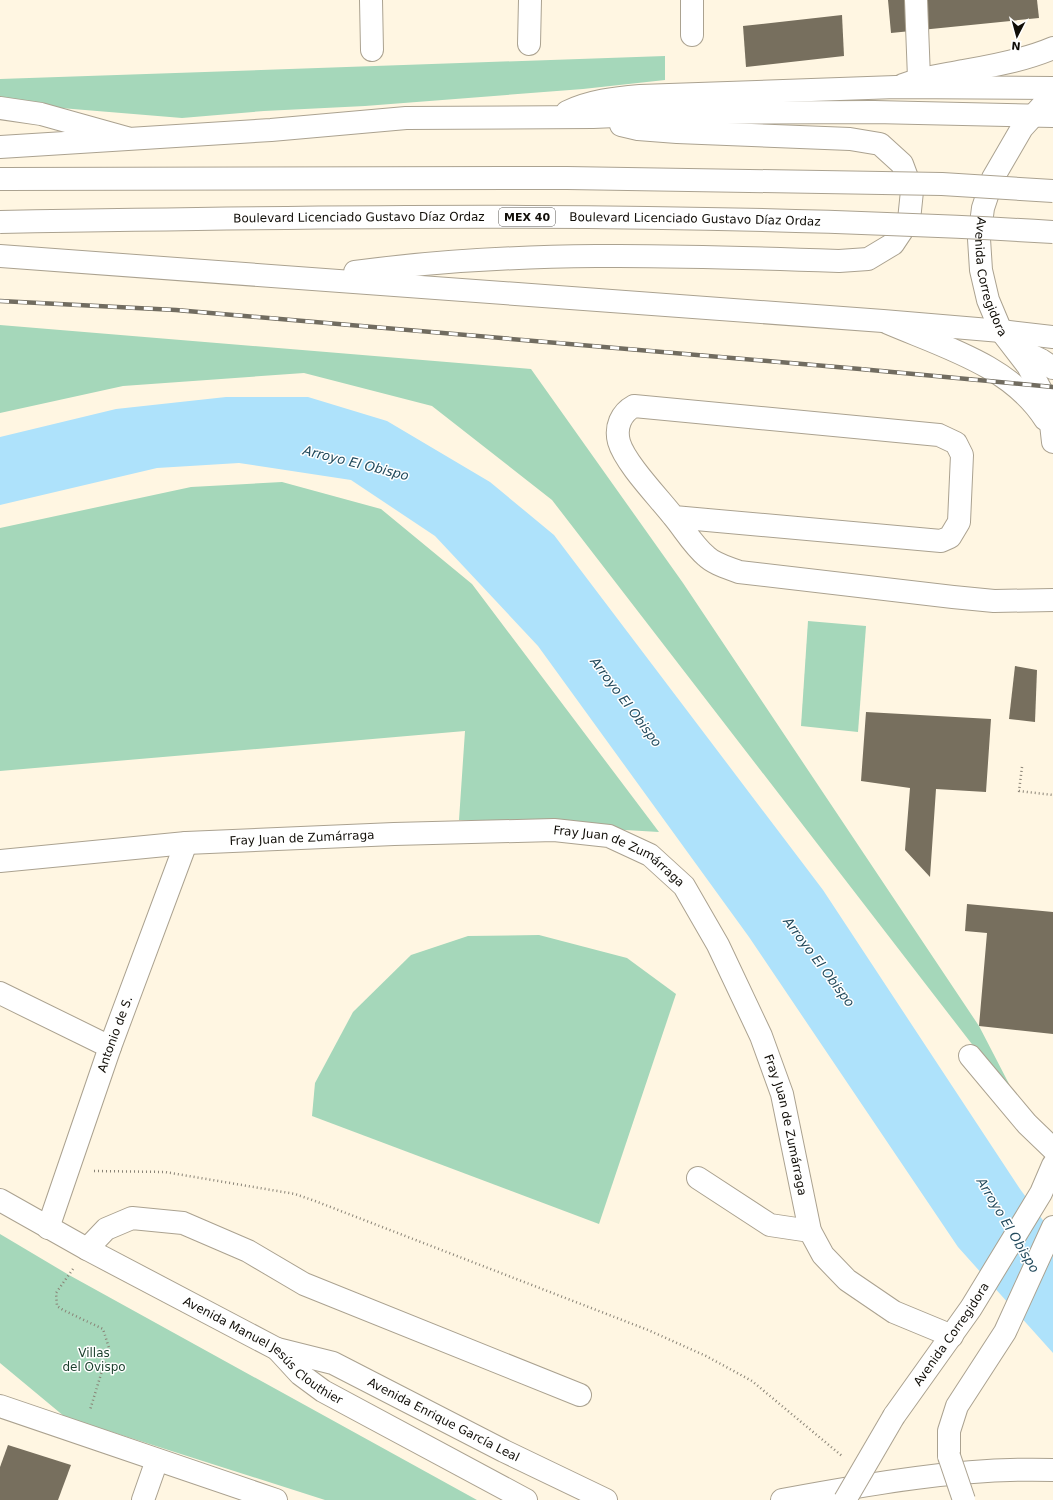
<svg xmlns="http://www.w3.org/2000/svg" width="1053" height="1500" font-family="'DejaVu Sans',sans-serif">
<rect width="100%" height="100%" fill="#fff6e2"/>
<g fill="#a5d7ba">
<polygon points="665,56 665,80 583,89 365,106 264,111 182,118 0,103 0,79"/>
<polygon points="0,325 531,369 683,583 979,1026 1022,1109 552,500 432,406 304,373 123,386 0,413"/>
<polygon points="282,482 381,509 472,584 659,832 459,820 465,731 0,771 0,528 191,487"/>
<polygon points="808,621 866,626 858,732 801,726"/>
<polygon points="539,935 627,958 676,994 599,1224 312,1116 315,1083 353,1012 411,955 468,936"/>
<polygon points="0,1234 69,1275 477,1500 325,1500 65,1417 0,1363"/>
</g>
<polygon fill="#aee2fb" points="226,397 308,397 387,421 490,482 554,535 823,890 1020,1189 1053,1234 1053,1353 958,1247 749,937 538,646 435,536 351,480 239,463 157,468 0,505 0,437 116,409"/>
<g fill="#776f5e">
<polygon points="888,0 1037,0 1039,18 891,33"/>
<polygon points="842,15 844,56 746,67 743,26"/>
<polygon points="1015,666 1037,670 1035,722 1009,719"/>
<polygon points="866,712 991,719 986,792 936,789 930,877 905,850 910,788 861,781"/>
<polygon points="967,904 1053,912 1053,1034 979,1026 987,933 965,931"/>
<polygon points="8,1445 71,1465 58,1500 0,1500 0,1467"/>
</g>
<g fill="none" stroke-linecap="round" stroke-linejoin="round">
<g stroke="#aba290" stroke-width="24">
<g id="minor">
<polyline points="371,0 372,50"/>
<polyline points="916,0 919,78"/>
<polyline points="692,35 692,0"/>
<polyline points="529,44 530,0"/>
<path d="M903,85C923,77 943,75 963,71C993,66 1025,60 1053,48"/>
<path id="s1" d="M1053,94L1022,128L993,178L983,208L979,239L981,270L988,300L1001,331L1028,366L1044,396L1049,406L1053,442"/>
<polyline points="0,108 41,114 127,138"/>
<path d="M888,323C944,347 1011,366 1045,419"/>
<polyline points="1016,348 1041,360 1053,368"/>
<path d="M674,517L941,541L950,537L959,522L962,455L956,443L939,435L634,406C621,413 615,427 619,442C625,463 659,498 673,516C684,529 693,545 706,556C714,564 729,568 739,572L953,597L994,601L1053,600"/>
<path id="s2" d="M0,861L186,843L394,834L554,830L609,836L650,855L684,886L718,945L761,1036L782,1094L810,1231L823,1255L847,1280L894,1312L952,1336"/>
<polyline points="0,993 110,1047"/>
<polyline points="970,1056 1027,1124 1053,1149"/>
<polyline points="698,1178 770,1225 810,1231"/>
<path id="s3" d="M0,1200L87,1249L277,1349L300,1374L323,1391L526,1500"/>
<path id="s4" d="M48,1228L110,1047L186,843"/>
<polyline points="87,1249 106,1229 132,1218 183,1223 248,1251 304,1284 580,1395"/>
<path id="s5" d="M277,1349L333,1363L504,1451L606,1500"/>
<polyline points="0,1406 276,1500"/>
<path id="s6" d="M894,1416L971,1308L1041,1193L1053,1165"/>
<polyline points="949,1456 949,1431 957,1406 1005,1332 1053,1227"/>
<polyline points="143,1500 157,1460"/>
<path d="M782,1500C869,1484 964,1467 1053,1470"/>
</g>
</g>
<g stroke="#aba290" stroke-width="24">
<g id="major">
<path d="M567,112C590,101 615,98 640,96L896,87L1053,88"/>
<polyline points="0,147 271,130 406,118 593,117 684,113 874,112 1053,116"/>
<polyline points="0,256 883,321 1001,331 1053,337"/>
<path d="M355,272C516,250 677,255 839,261L868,259L893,244L909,220L912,191L902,164L880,144L850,139L677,132L638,129L621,125"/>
</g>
</g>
<g stroke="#898376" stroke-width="2.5" stroke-dasharray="1 3" stroke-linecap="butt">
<polyline points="1022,767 1019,791 1053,795"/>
<polyline points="94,1171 165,1172 295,1194 315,1201 648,1330 706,1356 752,1381 842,1456"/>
<polyline points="73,1269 56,1293 57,1306 63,1310 103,1329 109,1348 90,1410"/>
</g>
<use href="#minor" stroke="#fff" stroke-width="22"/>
<use href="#major" stroke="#fff" stroke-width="22"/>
<g stroke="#716c60" stroke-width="4.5">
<polyline id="rail" points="0,301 176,310 860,369 1053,387"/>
</g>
<use href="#rail" stroke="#fff" stroke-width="3" stroke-dasharray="9" stroke-linecap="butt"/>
<g stroke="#aba290" stroke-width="24" stroke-linecap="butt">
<g id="minor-bridge">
<polyline points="949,1456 964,1500"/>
<polyline points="845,1500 894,1416"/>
</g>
</g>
<g stroke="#aba290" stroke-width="24" stroke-linecap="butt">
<g id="major-bridge">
<polyline points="0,179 567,178 942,184 1053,191"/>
<path id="s7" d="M0,222C351,216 702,211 1053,232"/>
</g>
</g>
<use href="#minor-bridge" stroke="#fff" stroke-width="22"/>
<use href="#major-bridge" stroke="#fff" stroke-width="22"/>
</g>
<g text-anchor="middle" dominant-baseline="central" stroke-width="3" stroke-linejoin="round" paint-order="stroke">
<rect fill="#fff" stroke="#585651" stroke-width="1" x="499" y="208" width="56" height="18" rx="3"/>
<g font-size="11" font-weight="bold" fill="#100d07">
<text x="527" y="217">MEX 40</text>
</g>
<g font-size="12" fill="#100d07" stroke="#fff">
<text stroke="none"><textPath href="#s7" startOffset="359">Boulevard Licenciado Gustavo Díaz Ordaz</textPath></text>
<text stroke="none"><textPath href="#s7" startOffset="695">Boulevard Licenciado Gustavo Díaz Ordaz</textPath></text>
<text stroke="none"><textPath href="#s1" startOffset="206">Avenida Corregidora</textPath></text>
<text stroke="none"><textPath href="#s2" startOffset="303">Fray Juan de Zumárraga</textPath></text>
<text stroke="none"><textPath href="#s2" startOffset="627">Fray Juan de Zumárraga</textPath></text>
<text stroke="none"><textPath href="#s4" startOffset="205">Antonio de S.</textPath></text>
<text stroke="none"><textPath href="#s2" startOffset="963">Fray Juan de Zumárraga</textPath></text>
<text stroke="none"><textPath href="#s6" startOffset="100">Avenida Corregidora</textPath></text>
<text stroke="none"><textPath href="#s3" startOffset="304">Avenida Manuel Jesús Clouthier</textPath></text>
<text stroke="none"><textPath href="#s5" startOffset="182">Avenida Enrique García Leal</textPath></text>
</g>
<g font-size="12" fill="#1b3f2c" stroke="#fff">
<text x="94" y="1353">Villas<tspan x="94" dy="14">del Ovispo</tspan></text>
</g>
<g font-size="13" font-style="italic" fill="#234b5d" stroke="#fff">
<text transform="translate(356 463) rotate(14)">Arroyo El Obispo</text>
<text transform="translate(626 702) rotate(53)">Arroyo El Obispo</text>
<text transform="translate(819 962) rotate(53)">Arroyo El Obispo</text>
<text transform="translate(1008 1225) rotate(59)">Arroyo El Obispo</text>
</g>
</g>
<g transform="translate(1017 36) rotate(186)" stroke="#ffffff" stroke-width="3" paint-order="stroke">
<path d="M0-3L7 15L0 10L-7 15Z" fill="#100d07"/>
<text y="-6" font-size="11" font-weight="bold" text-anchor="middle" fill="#100d07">N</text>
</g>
</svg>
